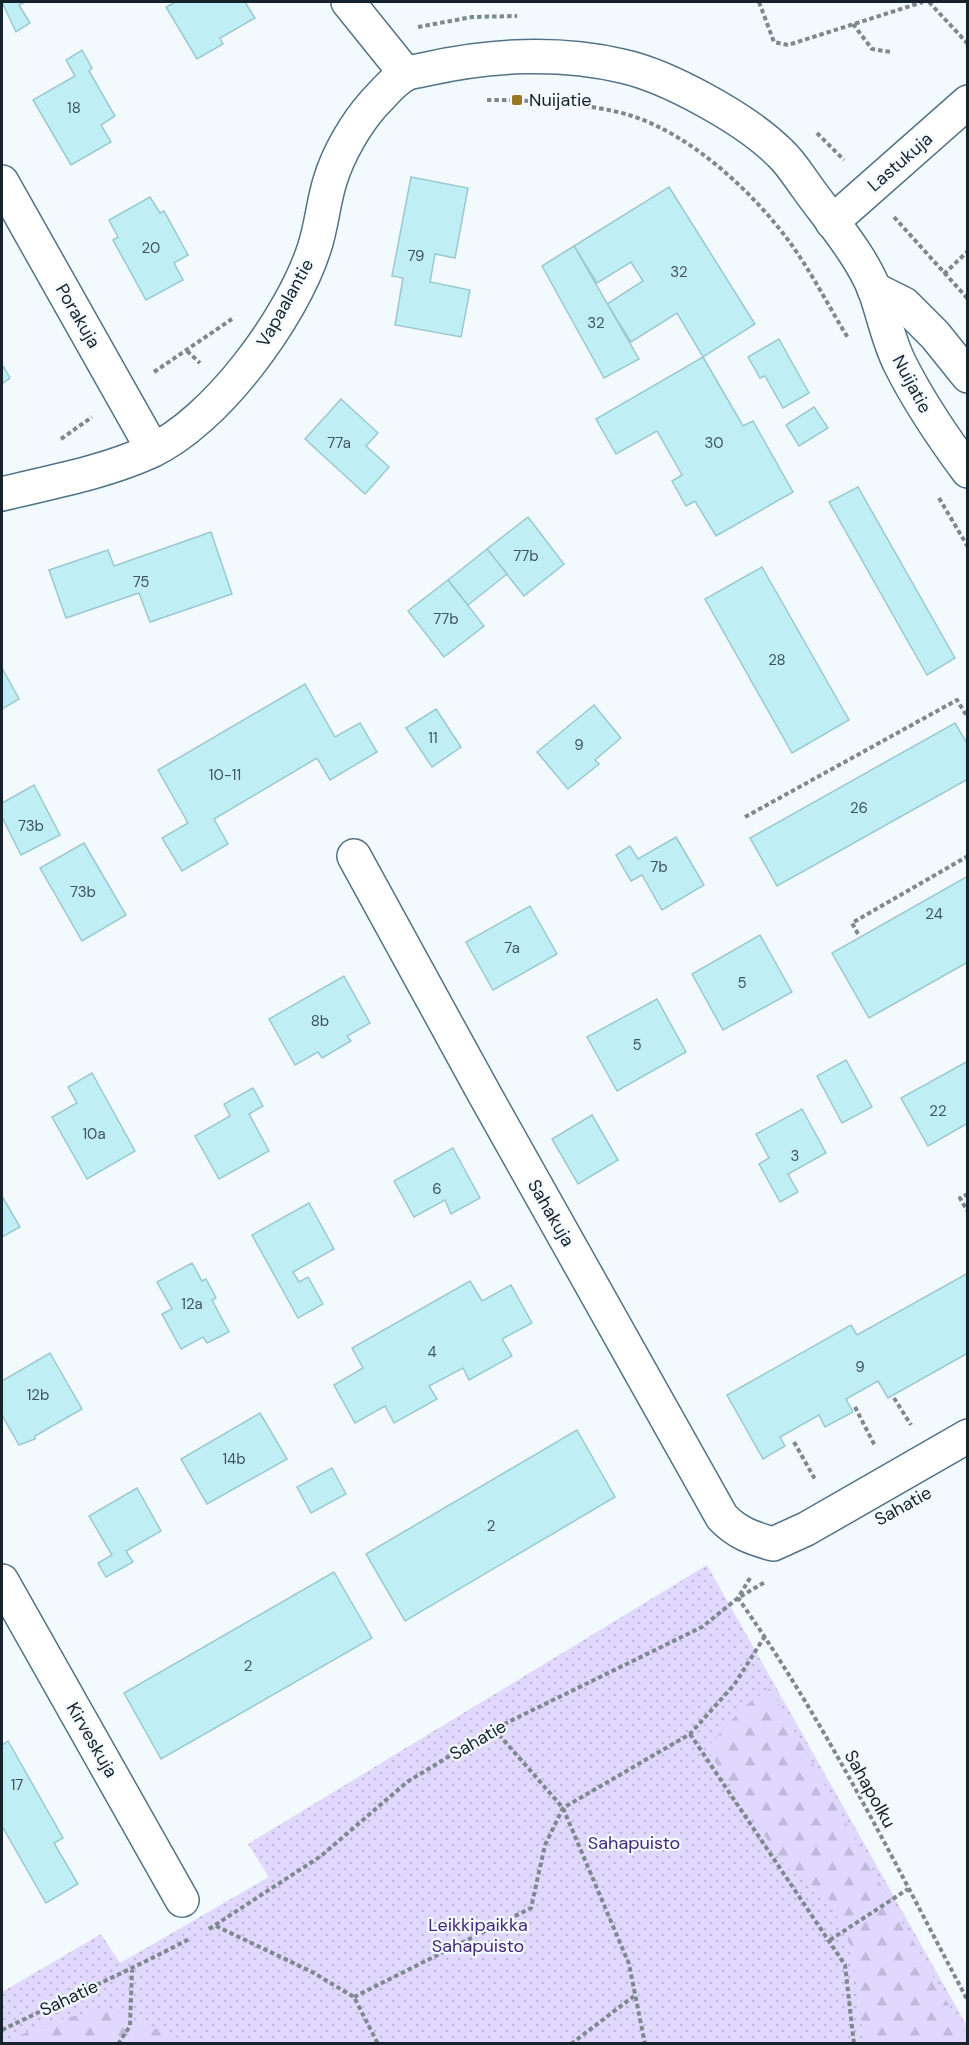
<svg xmlns="http://www.w3.org/2000/svg" width="969" height="2045" font-family="'DM Sans',sans-serif">
<defs>
<pattern id="grass-dots" width="8" height="8" patternUnits="userSpaceOnUse" patternTransform="scale(1.5)"><rect width="8" height="8" fill="#e1d8fd"/><path d="M2 2h.1M6 6h.1" fill="none" stroke="#c0b9d9" stroke-width="1.8" stroke-linecap="round"/></pattern>
<pattern id="forest-firs" width="22" height="20" patternUnits="userSpaceOnUse" patternTransform="scale(1.5)"><rect width="22" height="20" fill="#e1d8fd"/><path d="M5 1l3.5 6h-7zM16 11l3.5 6h-7z" fill="#c0b9d9"/></pattern>
</defs>
<rect width="100%" height="100%" fill="#f2fafe"/>
<polygon fill="url(#grass-dots)" points="707,1565 967,2026 967,2043 2,2043 2,1992 101,1934 120,1963 269,1877 248,1844"/>
<g fill="url(#forest-firs)">
<polygon points="770,1688 967,2037 967,2043 864,2043 852,1949 828,1897 785,1866 706,1748 745,1706"/>
<path d="M109,2009L190,2043H8C36,2023 75,2015 109,2009Z"/>
</g>
<g fill="#bfeef4" stroke="#9bc9cf" stroke-width="1.5">
<polygon points="2,2 25,2 19,5 30,23 16,32"/>
<polygon points="176,2 245,2 255,18 220,38 223,44 197,59 166,7"/>
<polygon points="82,50 92,68 89,71 115,116 101,125 111,142 71,165 33,100 75,76 66,60"/>
<polygon points="411,177 468,188 455,258 435,254 430,282 470,290 461,337 395,325 403,278 392,276"/>
<polygon points="669,187 755,324 703,357 677,313 631,342 607,304 643,281 631,262 597,283 574,246"/>
<polygon points="150,197 160,213 164,211 188,255 174,263 183,280 146,300 113,240 118,237 109,220"/>
<polygon points="574,246 639,359 604,378 542,266"/>
<polygon points="779,339 809,393 783,408 765,376 760,378 748,357"/>
<polygon points="703,357 743,426 753,421 793,492 716,536 695,501 686,506 672,481 682,475 657,431 616,454 596,419"/>
<polygon points="2,364 10,378 2,384"/>
<polygon points="341,399 378,433 366,446 389,467 365,494 305,439"/>
<polygon points="814,407 828,428 799,446 786,425"/>
<polygon points="858,487 955,658 927,675 829,502"/>
<polygon points="528,517 564,564 524,596 487,549"/>
<polygon points="211,532 232,594 150,622 139,593 66,618 49,570 108,550 114,566"/>
<polygon points="487,549 507,574 468,605 448,580"/>
<polygon points="762,567 849,720 792,753 705,599"/>
<polygon points="448,580 484,626 444,657 408,611"/>
<polygon points="2,668 19,699 2,709"/>
<polygon points="305,684 335,737 360,723 377,752 330,780 317,758 214,819 228,844 182,871 162,838 188,823 158,770"/>
<polygon points="594,705 621,738 595,760 599,764 568,789 537,752"/>
<polygon points="436,709 461,747 432,767 406,728"/>
<polygon points="955,723 968,745 968,779 777,886 750,838"/>
<polygon points="34,785 60,835 21,855 2,817 2,803"/>
<polygon points="676,837 704,885 662,910 642,875 631,881 616,855 630,846 638,859"/>
<polygon points="84,843 126,915 82,941 40,868"/>
<polygon points="968,876 968,962 869,1018 832,953"/>
<polygon points="530,906 557,954 493,990 466,942"/>
<polygon points="760,935 792,992 723,1030 692,974"/>
<polygon points="344,976 370,1023 347,1036 351,1041 322,1058 318,1052 295,1065 269,1019"/>
<polygon points="657,999 686,1052 617,1091 587,1037"/>
<polygon points="846,1060 872,1107 842,1123 817,1076"/>
<polygon points="968,1061 968,1123 928,1146 901,1098"/>
<polygon points="92,1073 135,1151 87,1179 52,1117 77,1103 68,1087"/>
<polygon points="253,1088 263,1106 249,1114 269,1151 219,1179 195,1136 230,1116 224,1104"/>
<polygon points="802,1109 826,1153 788,1174 798,1192 780,1202 759,1164 769,1158 756,1134"/>
<polygon points="592,1115 618,1160 578,1184 552,1139"/>
<polygon points="453,1148 480,1198 451,1214 445,1200 414,1217 394,1181"/>
<polygon points="2,1196 20,1227 2,1237"/>
<polygon points="309,1203 334,1249 293,1272 299,1282 308,1277 323,1304 298,1318 252,1235"/>
<polygon points="192,1263 202,1281 206,1279 216,1298 212,1300 229,1332 207,1343 203,1337 181,1349 162,1314 172,1309 157,1282"/>
<polygon points="968,1273 968,1353 888,1398 878,1381 846,1399 853,1412 825,1427 819,1415 780,1437 785,1446 763,1459 727,1395 851,1325 857,1335"/>
<polygon points="470,1281 482,1301 511,1285 532,1323 502,1339 512,1356 469,1380 463,1368 429,1386 437,1399 394,1423 385,1406 355,1423 334,1385 363,1368 352,1348"/>
<polygon points="50,1353 82,1409 35,1436 35,1439 19,1445 2,1415 2,1381"/>
<polygon points="260,1413 287,1459 207,1504 181,1459"/>
<polygon points="577,1430 615,1497 405,1621 366,1554"/>
<polygon points="332,1468 346,1494 311,1513 297,1487"/>
<polygon points="137,1488 161,1531 126,1551 133,1562 106,1577 98,1563 112,1555 89,1516"/>
<polygon points="334,1572 372,1638 161,1759 124,1693"/>
<polygon points="8,1741 63,1838 54,1843 78,1884 46,1903 2,1826 2,1745"/>
</g>
<g fill="none" stroke-linecap="round" stroke-linejoin="round">
<g stroke="#527387" stroke-width="36">
<g id="minor">
<polyline points="348,2 406,74"/>
<polyline points="2,182 153,450"/>
<polyline points="832,222 968,102"/>
<path d="M354,856L485,1095L722,1517C737,1533 752,1538 773,1544L806,1529L968,1436"/>
<polyline points="2,1581 182,1900"/>
</g>
</g>
<g stroke="#527387" stroke-width="36">
<g id="tertiary">
<polyline points="874,289 904,304 935,335 968,376"/>
<path d="M2,494C51,482 102,473 149,452C216,422 292,317 314,249C322,225 323,203 330,181C338,154 356,123 375,102C384,93 394,80 406,74C412,71 420,71 427,69C488,55 559,51 622,66C668,76 746,119 780,153C790,162 798,175 806,186C828,217 862,256 875,291C884,316 888,340 900,364C919,402 942,436 968,471"/>
</g>
</g>
<g stroke="#7e898f" stroke-width="4" stroke-dasharray="4.5 3" stroke-linecap="butt">
<polyline points="759,2 774,42 788,45 923,2"/>
<polyline points="929,2 968,44"/>
<polyline points="853,24 872,49 891,52"/>
<polyline points="418,27 472,17 517,16"/>
<path d="M487,100C530,100 591,103 632,116C692,135 755,194 791,244C812,273 829,307 848,338"/>
<polyline points="817,133 844,160"/>
<polyline points="894,217 968,299"/>
<polyline points="944,274 968,251"/>
<polyline points="187,351 200,363"/>
<polyline points="154,372 232,319"/>
<polyline points="61,439 92,417"/>
<polyline points="939,498 968,547"/>
<polyline points="745,817 957,700 968,718"/>
<polyline points="858,934 852,923 968,856"/>
<polyline points="968,1194 960,1198 968,1212"/>
<polyline points="894,1398 911,1425"/>
<polyline points="855,1407 875,1446"/>
<polyline points="794,1442 816,1481"/>
<path d="M750,1578L738,1598C827,1724 895,1864 968,2001"/>
<polyline points="494,1729 563,1808 629,1964 645,2044"/>
<polyline points="690,1734 845,1965 854,2044"/>
<polyline points="216,1926 312,1972 354,1997 378,2044"/>
<polyline points="209,1929 321,1856 407,1782 494,1729 702,1627 738,1598 765,1582"/>
<polyline points="830,1940 908,1889"/>
<polyline points="354,1997 531,1908 545,1845 563,1808 690,1734 734,1685 765,1636"/>
<path d="M2,2030C65,1999 129,1971 191,1938"/>
<polyline points="118,2044 130,2026 132,1970"/>
<polyline points="571,2044 634,1996"/>
</g>
<use href="#minor" stroke="#fff" stroke-width="33"/>
<use href="#tertiary" stroke="#fff" stroke-width="33"/>
</g>
<rect fill="#987720" stroke="#f2fafe" stroke-width="2" x="511" y="94" width="12" height="12" rx="3"/>
<g text-anchor="middle" dominant-baseline="central" stroke-width="4.5" stroke-linejoin="round" paint-order="stroke">
<g font-size="15" fill="#40565e">
<text x="74" y="108">18</text>
<text x="151" y="248">20</text>
<text x="416" y="256">79</text>
<text x="679" y="272">32</text>
<text x="596" y="323">32</text>
<text x="339" y="443">77a</text>
<text x="714" y="443">30</text>
<text x="526" y="556">77b</text>
<text x="141" y="582">75</text>
<text x="446" y="619">77b</text>
<text x="777" y="660">28</text>
<text x="433" y="738">11</text>
<text x="579" y="745">9</text>
<text x="225" y="775">10-11</text>
<text x="859" y="808">26</text>
<text x="31" y="826">73b</text>
<text x="659" y="867">7b</text>
<text x="83" y="892">73b</text>
<text x="934" y="914">24</text>
<text x="512" y="948">7a</text>
<text x="742" y="983">5</text>
<text x="320" y="1021">8b</text>
<text x="637" y="1045">5</text>
<text x="938" y="1111">22</text>
<text x="94" y="1134">10a</text>
<text x="795" y="1156">3</text>
<text x="437" y="1189">6</text>
<text x="192" y="1304">12a</text>
<text x="432" y="1352">4</text>
<text x="860" y="1367">9</text>
<text x="38" y="1395">12b</text>
<text x="234" y="1459">14b</text>
<text x="491" y="1526">2</text>
<text x="248" y="1666">2</text>
<text x="17" y="1785">17</text>
</g>
<g font-size="18" fill="#16232c" stroke="#f2fafe" text-anchor="start">
<text x="529" y="100">Nuijatie</text>
</g>
<g font-size="18" fill="#16232c" stroke="#f2fafe">
<text transform="translate(900 162) rotate(-41)">Lastukuja</text>
<text transform="translate(285 303) rotate(-61)">Vapaalantie</text>
<text transform="translate(78 316) rotate(60)">Porakuja</text>
<text transform="translate(912 384) rotate(62)">Nuijatie</text>
<text transform="translate(551 1213) rotate(60)">Sahakuja</text>
<text transform="translate(903 1506) rotate(-29)">Sahatie</text>
<text transform="translate(92 1740) rotate(60)">Kirveskuja</text>
<text transform="translate(478 1740) rotate(-30)">Sahatie</text>
<text transform="translate(870 1789) rotate(61)">Sahapolku</text>
<text transform="translate(69 1998) rotate(-25)">Sahatie</text>
</g>
<g font-size="18" fill="#452779" stroke="#f2fafe">
<text x="634" y="1843">Sahapuisto</text>
<text x="478" y="1925">Leikkipaikka<tspan x="478" dy="21">Sahapuisto</tspan></text>
</g>
</g>
<rect width="969" height="2045" fill="none" stroke="#16232c" stroke-width="6"/>
</svg>
